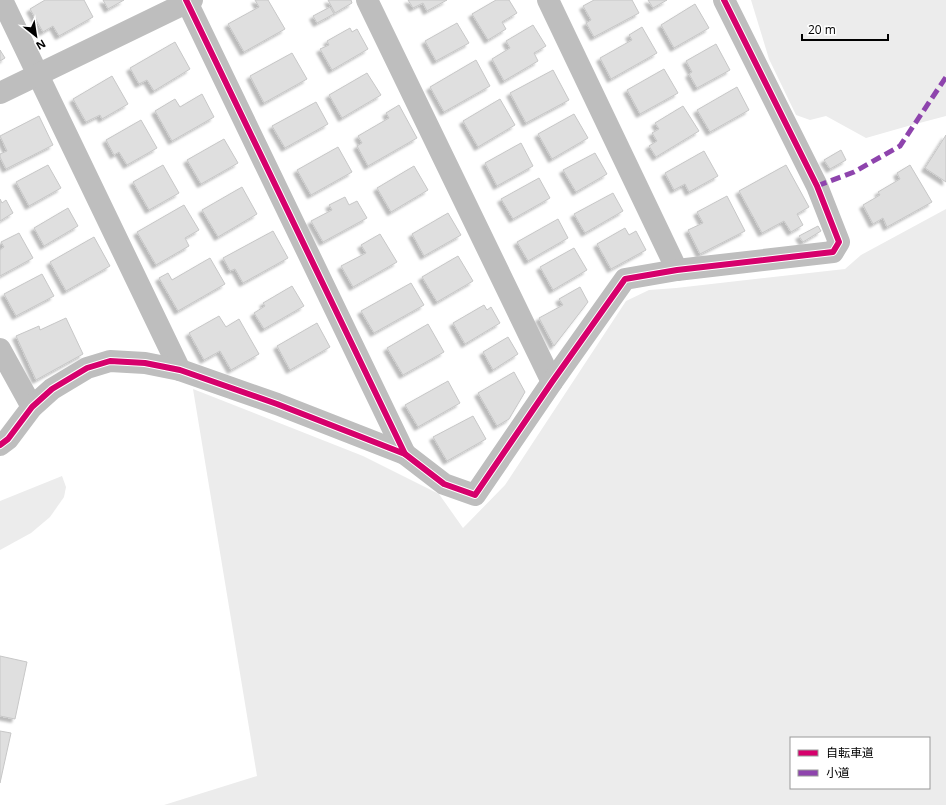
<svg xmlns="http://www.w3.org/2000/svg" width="946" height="805" font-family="'Open Sans','Noto Sans JP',sans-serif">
<defs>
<filter id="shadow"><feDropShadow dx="-3.5" dy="3.5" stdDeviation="1" flood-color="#0004"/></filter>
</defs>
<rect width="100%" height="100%" fill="#fff"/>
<g fill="#ececec" fill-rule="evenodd">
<polygon points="751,0 946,0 946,116 908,126 866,138 826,116 810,120 796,115 769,59"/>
<path d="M946,209V805H164L257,776L193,389L363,456L439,494L463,528L505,485L626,301L649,290L676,288L845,269L861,255ZM791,738H929V788H791Z"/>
<polygon points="62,476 66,487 64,497 50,517 31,533 0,550 0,501"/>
</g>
<g fill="#dfdfdf" stroke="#c7c7c7" filter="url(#shadow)">
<polygon points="45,0 84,0 93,17 59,36 53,26 43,32 30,9"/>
<polygon points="103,0 124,0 108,9"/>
<polygon points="255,0 268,0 285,29 244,52 228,24 259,7"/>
<polygon points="328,0 351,0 352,3 335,13"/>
<polygon points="408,0 447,0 427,11 423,3 413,8"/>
<polygon points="496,0 509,0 517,13 502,22 506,29 488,40 472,14"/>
<polygon points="594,0 632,0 639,13 594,37 586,23 591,20 583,6"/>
<polygon points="648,0 667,0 653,8"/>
<polygon points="695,4 709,28 674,48 661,25"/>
<polygon points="330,7 334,14 317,23 313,16"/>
<polygon points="457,23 469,43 436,61 425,41"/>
<polygon points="533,25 546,46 534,53 538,61 504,81 492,59 510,48 506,41"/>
<polygon points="642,27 657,53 611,79 600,58 632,40 629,35"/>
<polygon points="350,28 352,32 357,29 368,49 332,70 320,49 329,45 327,41"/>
<polygon points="175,42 190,69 154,91 147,80 139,84 130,68"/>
<polygon points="716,44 730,70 697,88 689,74 692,72 686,61"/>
<polygon points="0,50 5,58 0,61"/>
<polygon points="292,53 307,79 264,103 250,76"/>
<polygon points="476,60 490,86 444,112 430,87"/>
<polygon points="664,69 678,93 640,114 627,90"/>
<polygon points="553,70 569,100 526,123 510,93"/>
<polygon points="367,73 381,95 342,118 329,95"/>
<polygon points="112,76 128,104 102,119 100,115 86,122 73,99"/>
<polygon points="737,87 749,110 710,132 697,110"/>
<polygon points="202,94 214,117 172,141 155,111 175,99 180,107"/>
<polygon points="500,99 515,125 478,147 463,121"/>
<polygon points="316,102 328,124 285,148 272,126"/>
<polygon points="399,105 417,138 368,166 357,146 362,143 358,136 389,118 386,113"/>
<polygon points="683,106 699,131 656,157 649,146 657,141 652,133 659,129 655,123"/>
<polygon points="574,114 588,138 552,159 538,134"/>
<polygon points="39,116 53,145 6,169 0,157 0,154 7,151 0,136"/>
<polygon points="141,120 157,148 127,165 119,152 114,155 106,140"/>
<polygon points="946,135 946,182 925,168"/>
<polygon points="224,139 238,163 201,184 187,160"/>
<polygon points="521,143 533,166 497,186 485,163"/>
<polygon points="338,147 352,172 311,195 297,170"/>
<polygon points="841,150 846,160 830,169 824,160"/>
<polygon points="704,151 718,176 689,192 685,184 674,190 665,173"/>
<polygon points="595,153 607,174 576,192 563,170"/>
<polygon points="48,165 61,188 29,206 16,182"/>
<polygon points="163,165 179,193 149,210 133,182"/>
<polygon points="786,165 809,207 797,214 803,225 791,232 784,221 762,233 739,191"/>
<polygon points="910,165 932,202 887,227 883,218 873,224 863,205 880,195 878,192 900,179 897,173"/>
<polygon points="414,166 428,190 391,212 377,188"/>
<polygon points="539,178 550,198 513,219 501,199"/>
<polygon points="242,187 257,214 218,237 202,210"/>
<polygon points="613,193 623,211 585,233 574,214"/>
<polygon points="727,196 745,231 700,254 688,230 703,223 697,212"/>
<polygon points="345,197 349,205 357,201 367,218 323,242 311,221 332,210 329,205"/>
<polygon points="0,199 2,203 6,200 13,213 0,221"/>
<polygon points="184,205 199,230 185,238 189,246 156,265 137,232"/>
<polygon points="68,208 78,226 44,246 34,228"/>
<polygon points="448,213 461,235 424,256 412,234"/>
<polygon points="558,219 568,238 528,261 517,242"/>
<polygon points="818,226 821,231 803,242 799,236"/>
<polygon points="625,228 629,235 636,231 646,250 611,269 597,244"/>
<polygon points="273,231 288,258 243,283 235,269 230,271 223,258"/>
<polygon points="19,233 33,258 0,276 0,250 4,247 1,242"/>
<polygon points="380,234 397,262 353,287 341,266 366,253 361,245"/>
<polygon points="94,237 110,266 66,291 50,262"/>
<polygon points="574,248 587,270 553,290 540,267"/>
<polygon points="458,256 473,281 437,302 422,277"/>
<polygon points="210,258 225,284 178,311 159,278 168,273 172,280"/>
<polygon points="42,274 54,296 16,316 4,294"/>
<polygon points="411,283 424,305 374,333 361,311"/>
<polygon points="292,286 304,306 264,329 254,313 265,306 263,303"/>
<polygon points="580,287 588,302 554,346 539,318 563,305 559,299"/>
<polygon points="484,305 487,310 491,307 500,323 465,344 453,323"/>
<polygon points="219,316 226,327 239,319 259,354 231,370 220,351 204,360 189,333"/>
<polygon points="66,318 83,354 36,380 16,336 39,326 40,330"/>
<polygon points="317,323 330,347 290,370 277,346"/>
<polygon points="428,324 444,352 403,375 387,348"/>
<polygon points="508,337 518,354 493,370 483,352"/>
<polygon points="514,372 525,392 509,419 497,426 478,393"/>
<polygon points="448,381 460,403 418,427 405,405"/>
<polygon points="473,416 486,439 447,461 433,437"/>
<polygon points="0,656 27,662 15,719 0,716"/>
<polygon points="0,731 11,733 0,783"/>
</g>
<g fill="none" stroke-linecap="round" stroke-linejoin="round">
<g stroke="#bebebe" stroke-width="22">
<polyline points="2,0 38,75 180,370"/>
<polyline points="186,0 405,454"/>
<polyline points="367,0 552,382"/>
<polyline points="548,0 677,270"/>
<polyline points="0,93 192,0"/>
<polyline points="0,349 32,407"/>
<polyline points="0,445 8,439 32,407 52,389 87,368 110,361 145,363 180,370 277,404 405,454 444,484 475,495 552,382 625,279 677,270 833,252 839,242 817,186 724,0"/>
</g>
<polyline stroke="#8e44ad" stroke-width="5" stroke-dasharray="10 5" stroke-linecap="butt" points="817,186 854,172 900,146 946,77"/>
<g stroke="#fff" stroke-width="8">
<g id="cycleway">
<polyline points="186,0 405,454"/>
<polyline points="0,445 8,439 32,407 52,389 87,368 110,361 145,363 180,370 277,404 405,454 444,484 475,495 552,382 625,279 677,270 833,252 839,242 817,186 724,0"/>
</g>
</g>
<use href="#cycleway" stroke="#d6006c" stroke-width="6"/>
</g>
<rect x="790" y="737" width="140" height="52" fill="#ffffff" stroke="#999999"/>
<rect x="798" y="750" width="20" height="6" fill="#d6006c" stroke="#999999"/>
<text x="826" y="757" font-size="12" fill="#000000">自転車道</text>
<rect x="798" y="770" width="20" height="6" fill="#8e44ad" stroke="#999999"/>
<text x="826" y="777" font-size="12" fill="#000000">小道</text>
<g transform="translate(36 36) rotate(150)" stroke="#ffffff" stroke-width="3" paint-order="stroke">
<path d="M0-3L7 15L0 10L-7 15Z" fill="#000000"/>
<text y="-6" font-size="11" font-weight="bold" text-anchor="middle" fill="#000000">N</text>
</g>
<path d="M802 34v6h86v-6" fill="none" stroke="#000000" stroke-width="2"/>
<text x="808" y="34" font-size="12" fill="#000000" stroke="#ffffff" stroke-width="3" paint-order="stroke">20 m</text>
</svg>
